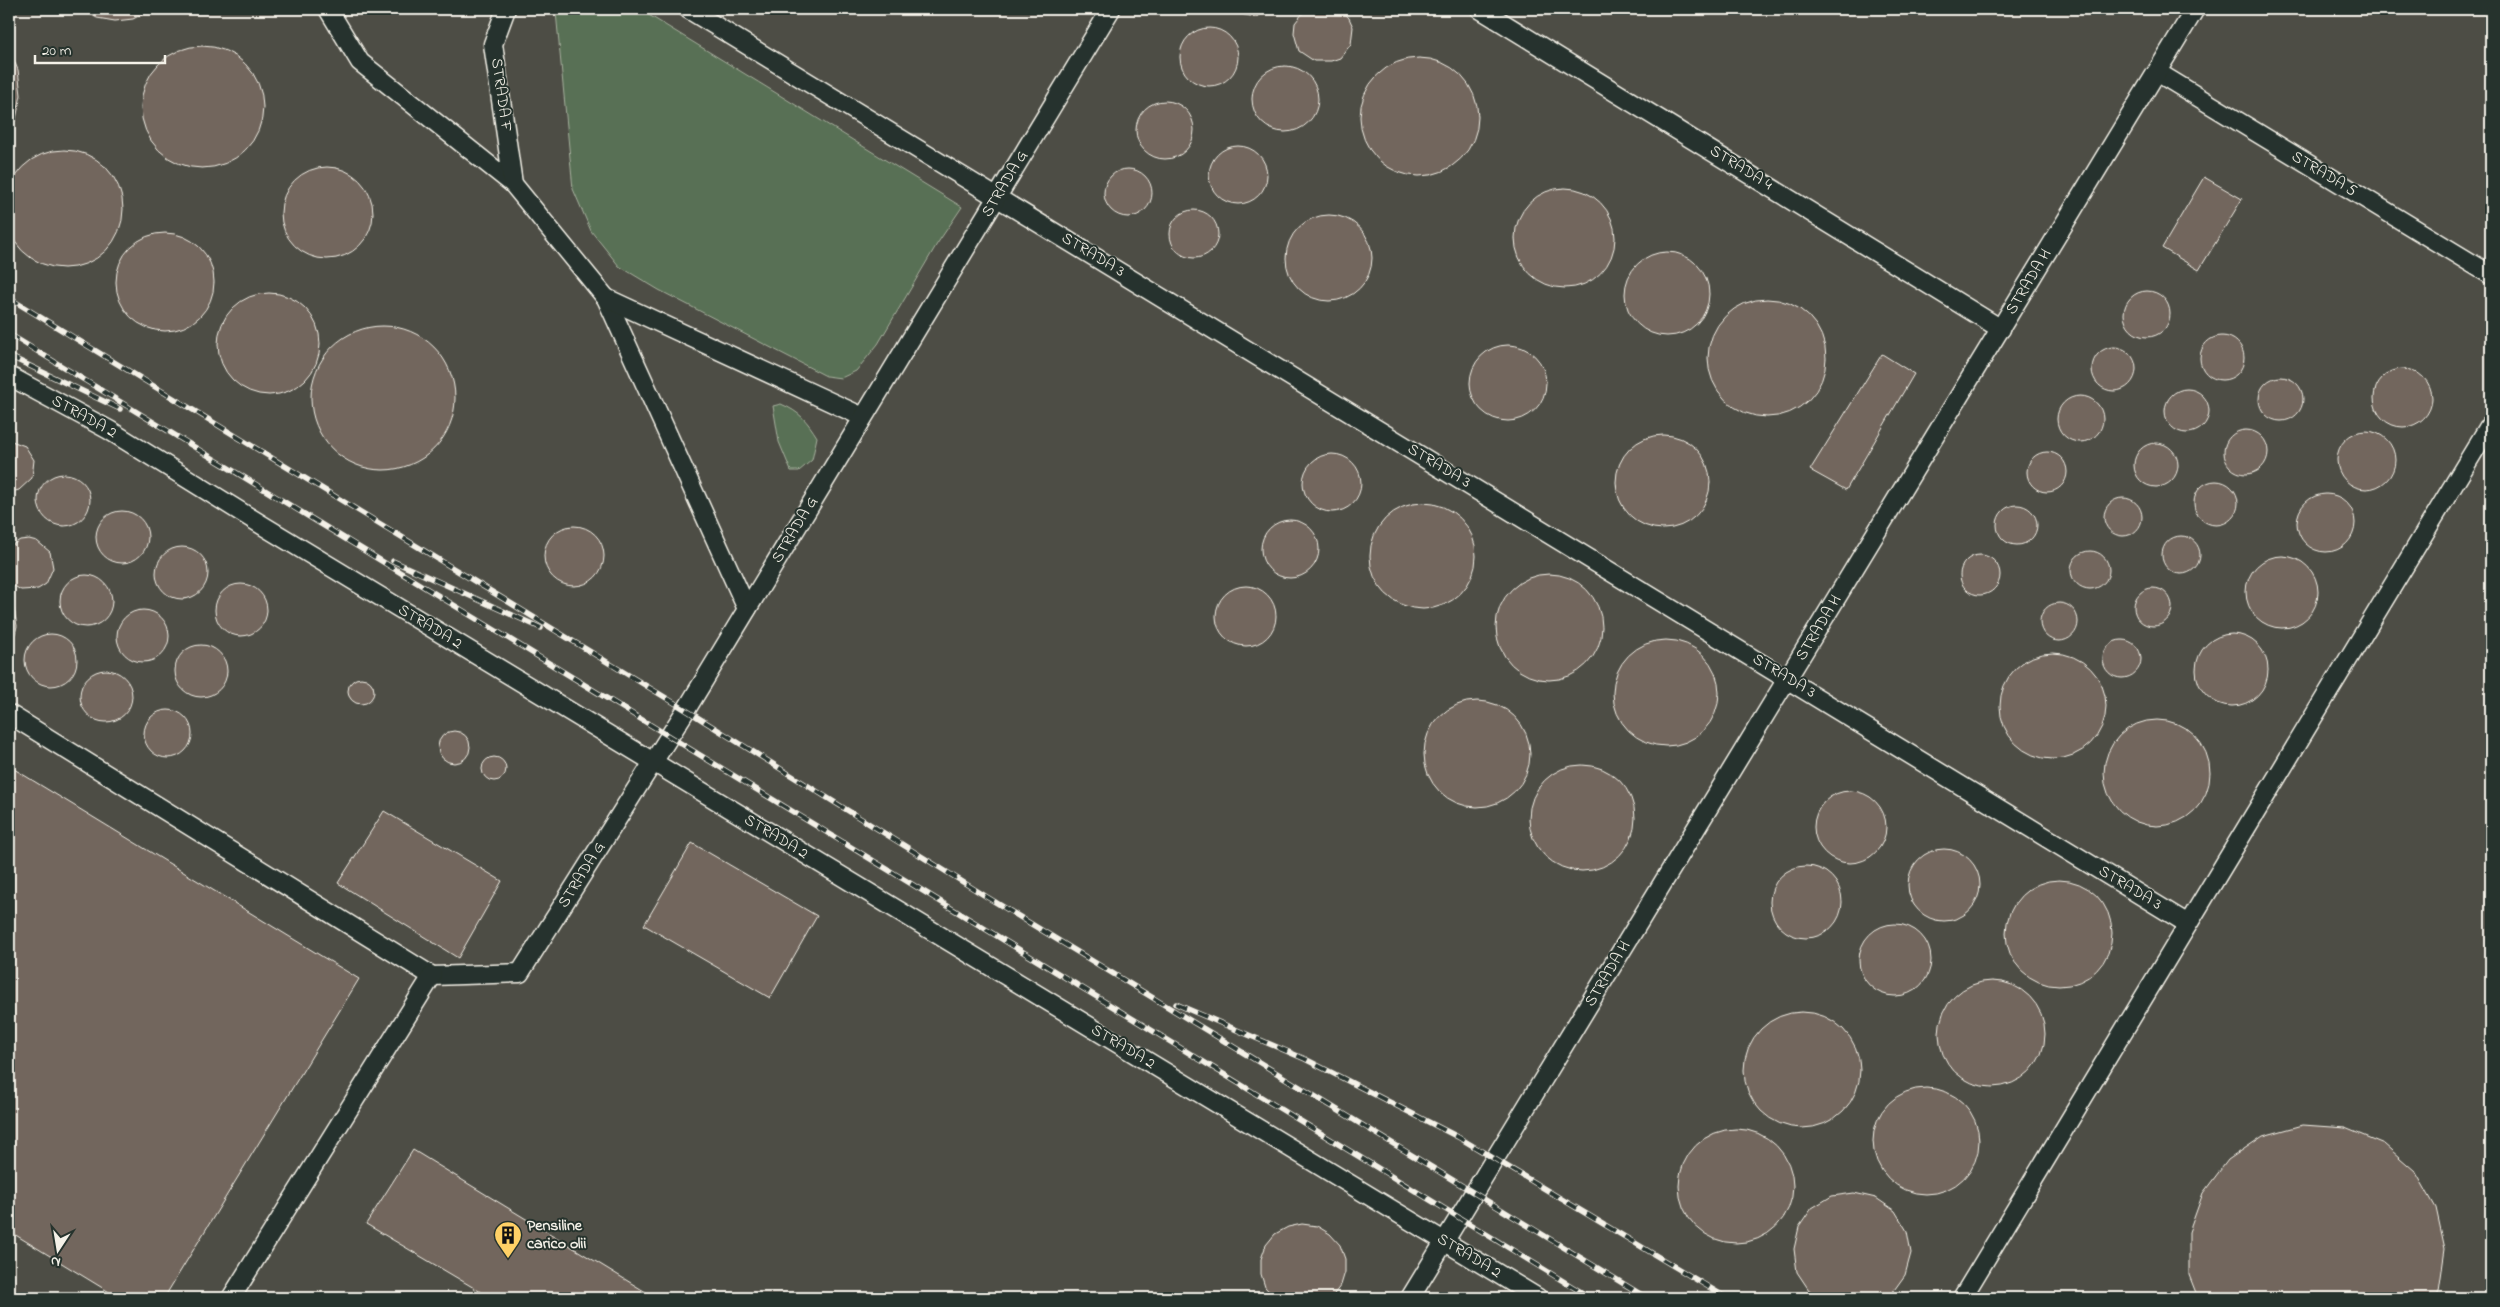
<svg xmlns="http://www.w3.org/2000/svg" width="2500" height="1307" font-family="'Indie Flower',sans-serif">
<rect width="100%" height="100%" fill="#3d423b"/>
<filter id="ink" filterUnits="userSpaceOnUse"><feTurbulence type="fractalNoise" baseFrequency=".02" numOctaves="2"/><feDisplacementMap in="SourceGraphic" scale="10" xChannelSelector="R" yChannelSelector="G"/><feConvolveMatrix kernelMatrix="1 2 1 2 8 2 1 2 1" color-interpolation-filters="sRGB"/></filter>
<g filter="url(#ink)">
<rect fill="#4d4d45" x="9" y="9" width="2482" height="1289"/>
<g fill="#597054" stroke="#a6b09e">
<polygon points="553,9 639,9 962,207 937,244 878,344 856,371 841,378 826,376 659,290 619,266 591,231 573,189 556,12"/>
<path d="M781,404C800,412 807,421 817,437L812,460L799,471H791L779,442L773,406Z"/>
</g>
<g fill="#72665d" stroke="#f4f1e8">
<polygon points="81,9 80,9 152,9 133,19 115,21 97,18"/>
<polygon points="1234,9 1271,9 1256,17 1240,14"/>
<polygon points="1306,9 1341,9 1349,18 1353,27 1351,44 1340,58 1331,61 1314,61 1299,51 1294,33 1295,23"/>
<circle cx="1209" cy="57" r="29"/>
<circle cx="202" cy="107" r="61"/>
<polygon points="9,49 18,70 21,95 16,119 9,131"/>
<circle cx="1419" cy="117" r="59"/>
<circle cx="1285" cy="99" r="33"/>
<circle cx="1165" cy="130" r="29"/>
<circle cx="1238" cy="175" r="29"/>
<circle cx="64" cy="209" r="59"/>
<circle cx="327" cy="213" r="46"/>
<circle cx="1128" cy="193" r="24"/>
<polygon points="2204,177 2242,199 2199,270 2162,248"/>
<circle cx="1565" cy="238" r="50"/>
<circle cx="1194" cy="234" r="24"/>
<circle cx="1329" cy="258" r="43"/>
<circle cx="165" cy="282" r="49"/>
<circle cx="1667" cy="294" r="42"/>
<circle cx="2147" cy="314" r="23"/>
<circle cx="269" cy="344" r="51"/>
<circle cx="1767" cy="358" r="59"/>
<circle cx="383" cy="398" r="72"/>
<circle cx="2222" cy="358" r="22"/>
<circle cx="1508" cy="383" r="38"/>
<circle cx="2114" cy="369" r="22"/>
<polygon points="1882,354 1914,374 1846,490 1810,470"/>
<circle cx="2403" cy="398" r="29"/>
<circle cx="2281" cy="399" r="22"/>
<circle cx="2187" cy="411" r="22"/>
<circle cx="2080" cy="419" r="23"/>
<circle cx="2246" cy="452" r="22"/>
<circle cx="2366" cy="460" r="29"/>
<circle cx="1663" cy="482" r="47"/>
<polygon points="9,440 25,446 34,460 32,478 19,490 11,492 9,492"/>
<circle cx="2156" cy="465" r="22"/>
<circle cx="2047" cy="472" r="20"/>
<circle cx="1332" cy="483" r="29"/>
<circle cx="64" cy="500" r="26"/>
<circle cx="2216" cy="503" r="22"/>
<circle cx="2326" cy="523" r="29"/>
<circle cx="2123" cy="517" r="19"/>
<circle cx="1423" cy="556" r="53"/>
<circle cx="2017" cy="525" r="20"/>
<circle cx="122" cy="537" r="26"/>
<circle cx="1290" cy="549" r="29"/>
<circle cx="574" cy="556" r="30"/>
<circle cx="2181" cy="555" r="19"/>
<polygon points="29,539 37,541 50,552 53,568 46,584 38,589 21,590 9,583 9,547 20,540"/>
<circle cx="182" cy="573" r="26"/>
<circle cx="2090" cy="570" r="19"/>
<circle cx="1980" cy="575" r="20"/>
<circle cx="2282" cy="592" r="36"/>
<circle cx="1549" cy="627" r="53"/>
<circle cx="86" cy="601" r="26"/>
<circle cx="241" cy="610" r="26"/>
<circle cx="1246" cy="616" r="30"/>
<circle cx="2153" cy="607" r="19"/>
<polygon points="9,603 14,609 17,626 15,634 9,642"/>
<circle cx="2059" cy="622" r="19"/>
<circle cx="143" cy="636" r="26"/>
<circle cx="2232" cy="670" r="36"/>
<circle cx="51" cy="660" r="26"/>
<circle cx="1666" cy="693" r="53"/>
<circle cx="2122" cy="659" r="19"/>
<circle cx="201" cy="671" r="26"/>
<circle cx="2053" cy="706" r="53"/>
<circle cx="106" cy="696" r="26"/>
<circle cx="361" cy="691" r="13"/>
<circle cx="1477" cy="754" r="53"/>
<circle cx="168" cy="734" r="24"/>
<circle cx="2157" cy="773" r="53"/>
<polygon points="2491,730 2491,795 2486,771"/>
<circle cx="454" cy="747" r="16"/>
<circle cx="494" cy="769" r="12"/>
<circle cx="1582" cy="818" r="53"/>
<polygon points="9,766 359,979 164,1298 119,1298 9,1231"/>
<circle cx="1850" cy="827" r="36"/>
<polygon points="384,811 502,881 458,958 338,883"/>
<polygon points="692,843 817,916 770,998 644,925"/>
<circle cx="1944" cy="885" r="36"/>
<circle cx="1806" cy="902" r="36"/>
<circle cx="2059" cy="933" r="53"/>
<circle cx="1895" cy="960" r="36"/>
<circle cx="1992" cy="1034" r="53"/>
<circle cx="1802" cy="1070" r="58"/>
<circle cx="1926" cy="1141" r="53"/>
<polygon points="2303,1125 2345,1128 2384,1144 2415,1171 2436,1208 2445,1249 2439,1291 2435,1298 2198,1298 2189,1275 2189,1232 2203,1193 2228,1160 2263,1136"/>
<circle cx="1736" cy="1186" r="57"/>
<polygon points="413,1150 649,1294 647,1298 491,1298 366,1224"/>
<polygon points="1854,1193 1876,1198 1895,1211 1907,1231 1911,1253 1905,1275 1892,1293 1884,1298 1820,1298 1809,1290 1797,1272 1794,1249 1799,1227 1812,1208 1832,1196"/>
<polygon points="1302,1224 1317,1226 1330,1234 1340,1245 1345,1259 1345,1272 1341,1285 1331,1298 1275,1298 1265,1287 1261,1274 1261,1259 1266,1245 1275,1234 1288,1227"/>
</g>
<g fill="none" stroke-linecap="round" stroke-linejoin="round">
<g stroke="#f4f1e8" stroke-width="21">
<g id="service">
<polyline points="328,9 360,62 513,184 606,298 747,609"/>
<polyline points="506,9 493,44 513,184"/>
<polyline points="688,9 2188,924"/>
<polyline points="1480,9 2001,329"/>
<polyline points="2157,72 2491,275"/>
<polyline points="606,298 863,417"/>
<polyline points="13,378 109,430 262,525 1538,1298"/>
<polyline points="9,714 432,976"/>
<polyline points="432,976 520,973 686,710 1111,9"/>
<polyline points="231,1298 432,976"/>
<polyline points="1410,1298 2195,9"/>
<polyline points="1962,1298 2491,423"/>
</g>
</g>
<use href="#service" stroke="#26332d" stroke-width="18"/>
<g stroke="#f4f1e8" stroke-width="5.5">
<g id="rail">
<polyline points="9,298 686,710 987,897 1647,1298"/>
<polyline points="9,334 1591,1298"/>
<polyline points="9,356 120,409"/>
<polyline points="393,561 541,628"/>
<polyline points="1176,1004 1305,1059 1458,1137 1727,1298"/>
</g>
</g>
<use href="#rail" stroke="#26332d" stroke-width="4" stroke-dasharray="11" stroke-linecap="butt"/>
</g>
</g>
<defs>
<g id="building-pin" transform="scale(1.4375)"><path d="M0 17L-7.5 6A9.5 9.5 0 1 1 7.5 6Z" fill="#ffd166" stroke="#26332d"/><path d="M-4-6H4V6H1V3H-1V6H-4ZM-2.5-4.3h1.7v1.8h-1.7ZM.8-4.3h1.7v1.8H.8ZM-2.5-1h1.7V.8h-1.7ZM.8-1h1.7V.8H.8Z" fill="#111"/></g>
</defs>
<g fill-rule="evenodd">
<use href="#building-pin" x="508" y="1235"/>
</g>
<g text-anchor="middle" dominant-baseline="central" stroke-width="4" stroke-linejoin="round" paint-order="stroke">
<g font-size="16" fill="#f4f1e8" stroke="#26332d">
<text transform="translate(501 95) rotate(82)">STRADA F</text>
<text transform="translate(1741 168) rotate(32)">STRADA 4</text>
<text transform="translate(2324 174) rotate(31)">STRADA 5</text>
<text transform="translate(1005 184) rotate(-59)">STRADA G</text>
<text transform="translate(1093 255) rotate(31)">STRADA 3</text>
<text transform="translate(2029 282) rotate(-59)">STRADA H</text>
<text transform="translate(84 417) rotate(29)">STRADA 2</text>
<text transform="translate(1439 466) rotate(31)">STRADA 3</text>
<text transform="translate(795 530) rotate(-59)">STRADA G</text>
<text transform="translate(430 627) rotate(31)">STRADA 2</text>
<text transform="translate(1819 628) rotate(-59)">STRADA H</text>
<text transform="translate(1784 676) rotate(31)">STRADA 3</text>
<text transform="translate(776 837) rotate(31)">STRADA 2</text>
<text transform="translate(582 875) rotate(-58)">STRADA G</text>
<text transform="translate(2130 888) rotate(31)">STRADA 3</text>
<text transform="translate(1608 974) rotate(-59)">STRADA H</text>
<text transform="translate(1123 1047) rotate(31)">STRADA 2</text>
<text transform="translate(1469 1256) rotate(31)">STRADA 2</text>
</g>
<g font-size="16" font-weight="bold" fill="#f4f1e8" stroke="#26332d" text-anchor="start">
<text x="527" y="1226">Pensiline<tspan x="527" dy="18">carico olii</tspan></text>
</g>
</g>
<rect width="2500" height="1307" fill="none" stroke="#26332d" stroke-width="30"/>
<rect x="15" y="15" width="2470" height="1277" fill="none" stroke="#f4f1e8" stroke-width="2" filter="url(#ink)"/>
<g transform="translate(58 1250) rotate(192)" stroke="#26332d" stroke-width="4" paint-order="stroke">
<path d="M0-4L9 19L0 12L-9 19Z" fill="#f4f1e8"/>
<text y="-8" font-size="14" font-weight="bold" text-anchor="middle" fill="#f4f1e8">N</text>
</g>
<path d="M35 55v8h130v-8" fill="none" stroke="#f4f1e8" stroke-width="2.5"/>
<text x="42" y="55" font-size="15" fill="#f4f1e8" stroke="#26332d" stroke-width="4" paint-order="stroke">20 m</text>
</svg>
